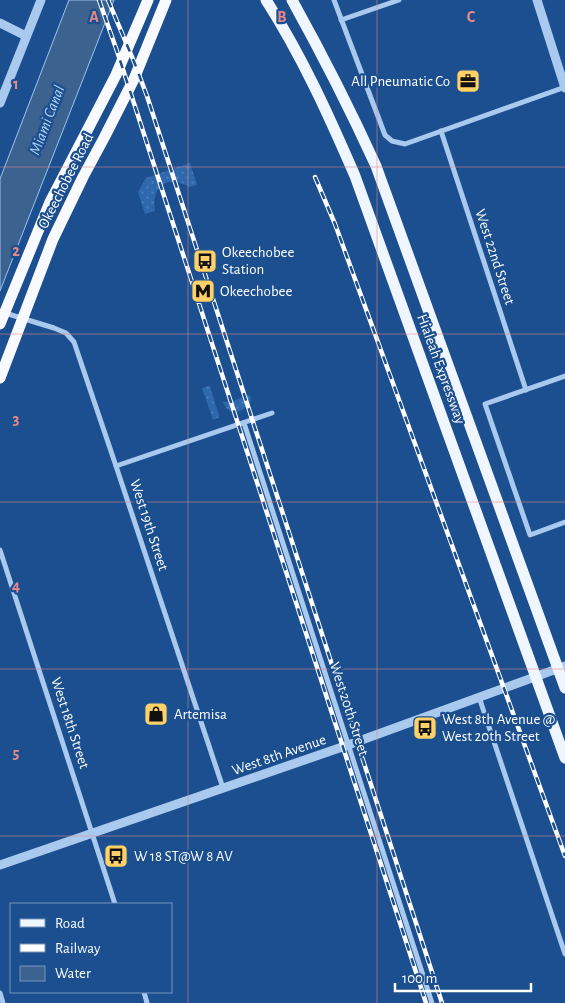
<svg xmlns="http://www.w3.org/2000/svg" width="565" height="1003" font-family="'Alegreya Sans',sans-serif">
<defs>
<pattern id="grass-dots" width="8" height="8" patternUnits="userSpaceOnUse" patternTransform="scale(1.25)"><rect width="8" height="8" fill="#2e69ad"/><path d="M2 2h.1M6 6h.1" fill="none" stroke="#4d80b9" stroke-width="1.8" stroke-linecap="round"/></pattern>
</defs>
<rect width="100%" height="100%" fill="#1b4f8f"/>
<g fill="url(#grass-dots)">
<path d="M190,163L197,185L189,187C167,174 151,187 155,211L145,214L138,192L146,178Z"/>
<polygon points="210,386 219,416 218,418 213,420 202,388"/>
<path d="M248,395L251,397L250,403C240,414 230,417 223,402L233,401Z"/>
</g>
<polygon fill="#3c6290" stroke="#9cc4f0" points="69,0 114,0 0,291 0,179"/>
<g fill="none" stroke-linecap="round" stroke-linejoin="round">
<g stroke="#a9c9ee" stroke-width="5">
<polyline points="334,0 385,135 392,141 405,144 565,87"/>
<polyline points="341,20 399,0"/>
<polyline points="441,131 526,390"/>
<polyline points="5,313 54,328 66,333 74,342 116,466 223,788"/>
<polyline points="565,376 485,404 530,535 565,522"/>
<polyline points="244,423 432,1003"/>
<polyline points="116,466 272,413"/>
<polyline points="0,550 115,904"/>
<polyline points="479,697 565,954"/>
<polyline points="144,992 147,1003"/>
<polyline points="0,993 3,1003"/>
</g>
<g stroke="#a9c9ee" stroke-width="9">
<polyline points="537,0 565,88"/>
<polyline points="0,23 26,36"/>
<polyline points="0,103 41,0"/>
<polyline points="0,865 348,745 565,666"/>
</g>
<g stroke="#f0f6ff" stroke-width="11">
<path d="M266,0C302,56 329,116 355,176L565,758"/>
<path d="M292,0C322,54 350,109 376,166L565,688"/>
</g>
<g stroke="#f8faff" stroke-width="11">
<polyline points="0,324 50,202 116,75 148,0"/>
<polyline points="0,378 53,239 83,177 104,138 134,79 166,0"/>
</g>
<g stroke="#fff" stroke-width="4.5">
<g id="rail">
<polyline points="99,0 118,54 426,1003"/>
<polyline points="108,0 135,64 147,96 442,1003"/>
<polyline points="315,177 335,224 565,856"/>
</g>
</g>
<use href="#rail" stroke="#1b4f8f" stroke-width="2.5" stroke-dasharray="8" stroke-linecap="butt"/>
</g>
<path fill="none" stroke="#e88989" stroke-width="1" stroke-opacity="0.55" d="M188,0V1003M377,0V1003M0,167H565M0,334H565M0,502H565M0,669H565M0,836H565"/>
<defs>
<g id="office-square" transform="scale(1.25)"><rect x="-9" y="-9" width="18" height="18" rx="4" fill="#ffd166" stroke="#1b4f8f"/><path d="M-6-3h4V-5.5h4V-3h4V5H-6ZM-1-4.5V-3h2v-1.5ZM-6 0V1H6V0Z" fill="#111"/></g>
<g id="bus-square" transform="scale(1.25)"><rect x="-9" y="-9" width="18" height="18" rx="4" fill="#ffd166" stroke="#1b4f8f"/><path d="M-5-6H5V4H4V6H2V4H-2V6H-4V4H-5ZM-3.5-4V0h7V-4ZM-3.5 1.2v1.5H-2V1.2ZM2 1.2v1.5H3.5V1.2Z" fill="#111"/></g>
<g id="metro-square" transform="scale(1.25)"><rect x="-9" y="-9" width="18" height="18" rx="4" fill="#ffd166" stroke="#1b4f8f"/><path d="M-5.5 5V-5H-3L0 0L3-5H5.5V5H3V-.5L0 4L-3-.5V5Z" fill="#111"/></g>
<g id="shop-square" transform="scale(1.25)"><rect x="-9" y="-9" width="18" height="18" rx="4" fill="#ffd166" stroke="#1b4f8f"/><path d="M-5-2.5h2.3a2.7 3.5 0 0 1 5.4 0H5L5.5 6h-11ZM-1.5-2.5h3a1.5 2.3 0 0 0-3 0Z" fill="#111"/></g>
</defs>
<g fill-rule="evenodd">
<use href="#office-square" x="468" y="81"/>
<use href="#bus-square" x="205" y="261"/>
<use href="#metro-square" x="203" y="291"/>
<use href="#shop-square" x="156" y="714"/>
<use href="#bus-square" x="425" y="728"/>
<use href="#bus-square" x="116" y="856"/>
</g>
<g text-anchor="middle" dominant-baseline="central" stroke-width="4.5" stroke-linejoin="round" paint-order="stroke">
<g font-size="15" fill="#fff" stroke="#1b4f8f" text-anchor="start">
<text x="450" y="81" text-anchor="end">All Pneumatic Co</text>
<text x="222" y="252">Okeechobee<tspan x="222" dy="17">Station</tspan></text>
<text x="220" y="291">Okeechobee</text>
<text x="174" y="714">Artemisa</text>
<text x="442" y="719">West 8th Avenue @<tspan x="442" dy="17">West 20th Street</tspan></text>
<text x="134" y="856">W 18 ST@W 8 AV</text>
</g>
<g font-size="15" fill="#fff" stroke="#1b4f8f">
<text transform="translate(66 181) rotate(-63)">Okeechobee Road</text>
<text transform="translate(495 257) rotate(72)">West 22nd Street</text>
<text transform="translate(441 369) rotate(70)">Hialeah Expressway</text>
<text transform="translate(149 525) rotate(72)">West 19th Street</text>
<text transform="translate(349 709) rotate(72)">West 20th Street</text>
<text transform="translate(70 723) rotate(72)">West 18th Street</text>
<text transform="translate(279 755) rotate(-19)">West 8th Avenue</text>
</g>
<g font-size="16" font-style="italic" fill="#b5d3f5" stroke="#1b4f8f">
<text transform="translate(47 120) rotate(-69)">Miami Canal</text>
</g>
</g>
<g font-size="16" text-anchor="middle" font-weight="bold" fill="#e88989" stroke="#1b4f8f" stroke-width="4.5" stroke-linejoin="round" paint-order="stroke">
<text x="94" y="22">A</text>
<text x="282" y="22">B</text>
<text x="471" y="22">C</text>
<text x="16" y="89">1</text>
<text x="16" y="256">2</text>
<text x="16" y="424">3</text>
<text x="16" y="591">4</text>
<text x="16" y="758">5</text>
</g>
<rect x="10" y="903" width="162" height="90" fill="#1b4f8f" stroke="#7695bc"/>
<rect x="20" y="919" width="25" height="8" fill="#f0f6ff" stroke="#7695bc"/>
<text x="55" y="928" font-size="15" fill="#ffffff">Road</text>
<rect x="20" y="944" width="25" height="8" fill="#ffffff" stroke="#7695bc"/>
<text x="55" y="953" font-size="15" fill="#ffffff">Railway</text>
<rect x="20" y="966" width="25" height="15" fill="#3c6290" stroke="#7695bc"/>
<text x="55" y="978" font-size="15" fill="#ffffff">Water</text>
<path d="M395 983v8h136v-8" fill="none" stroke="#ffffff" stroke-width="2.5"/>
<text x="402" y="983" font-size="15" fill="#ffffff" stroke="#1b4f8f" stroke-width="4" paint-order="stroke">100 m</text>
</svg>
